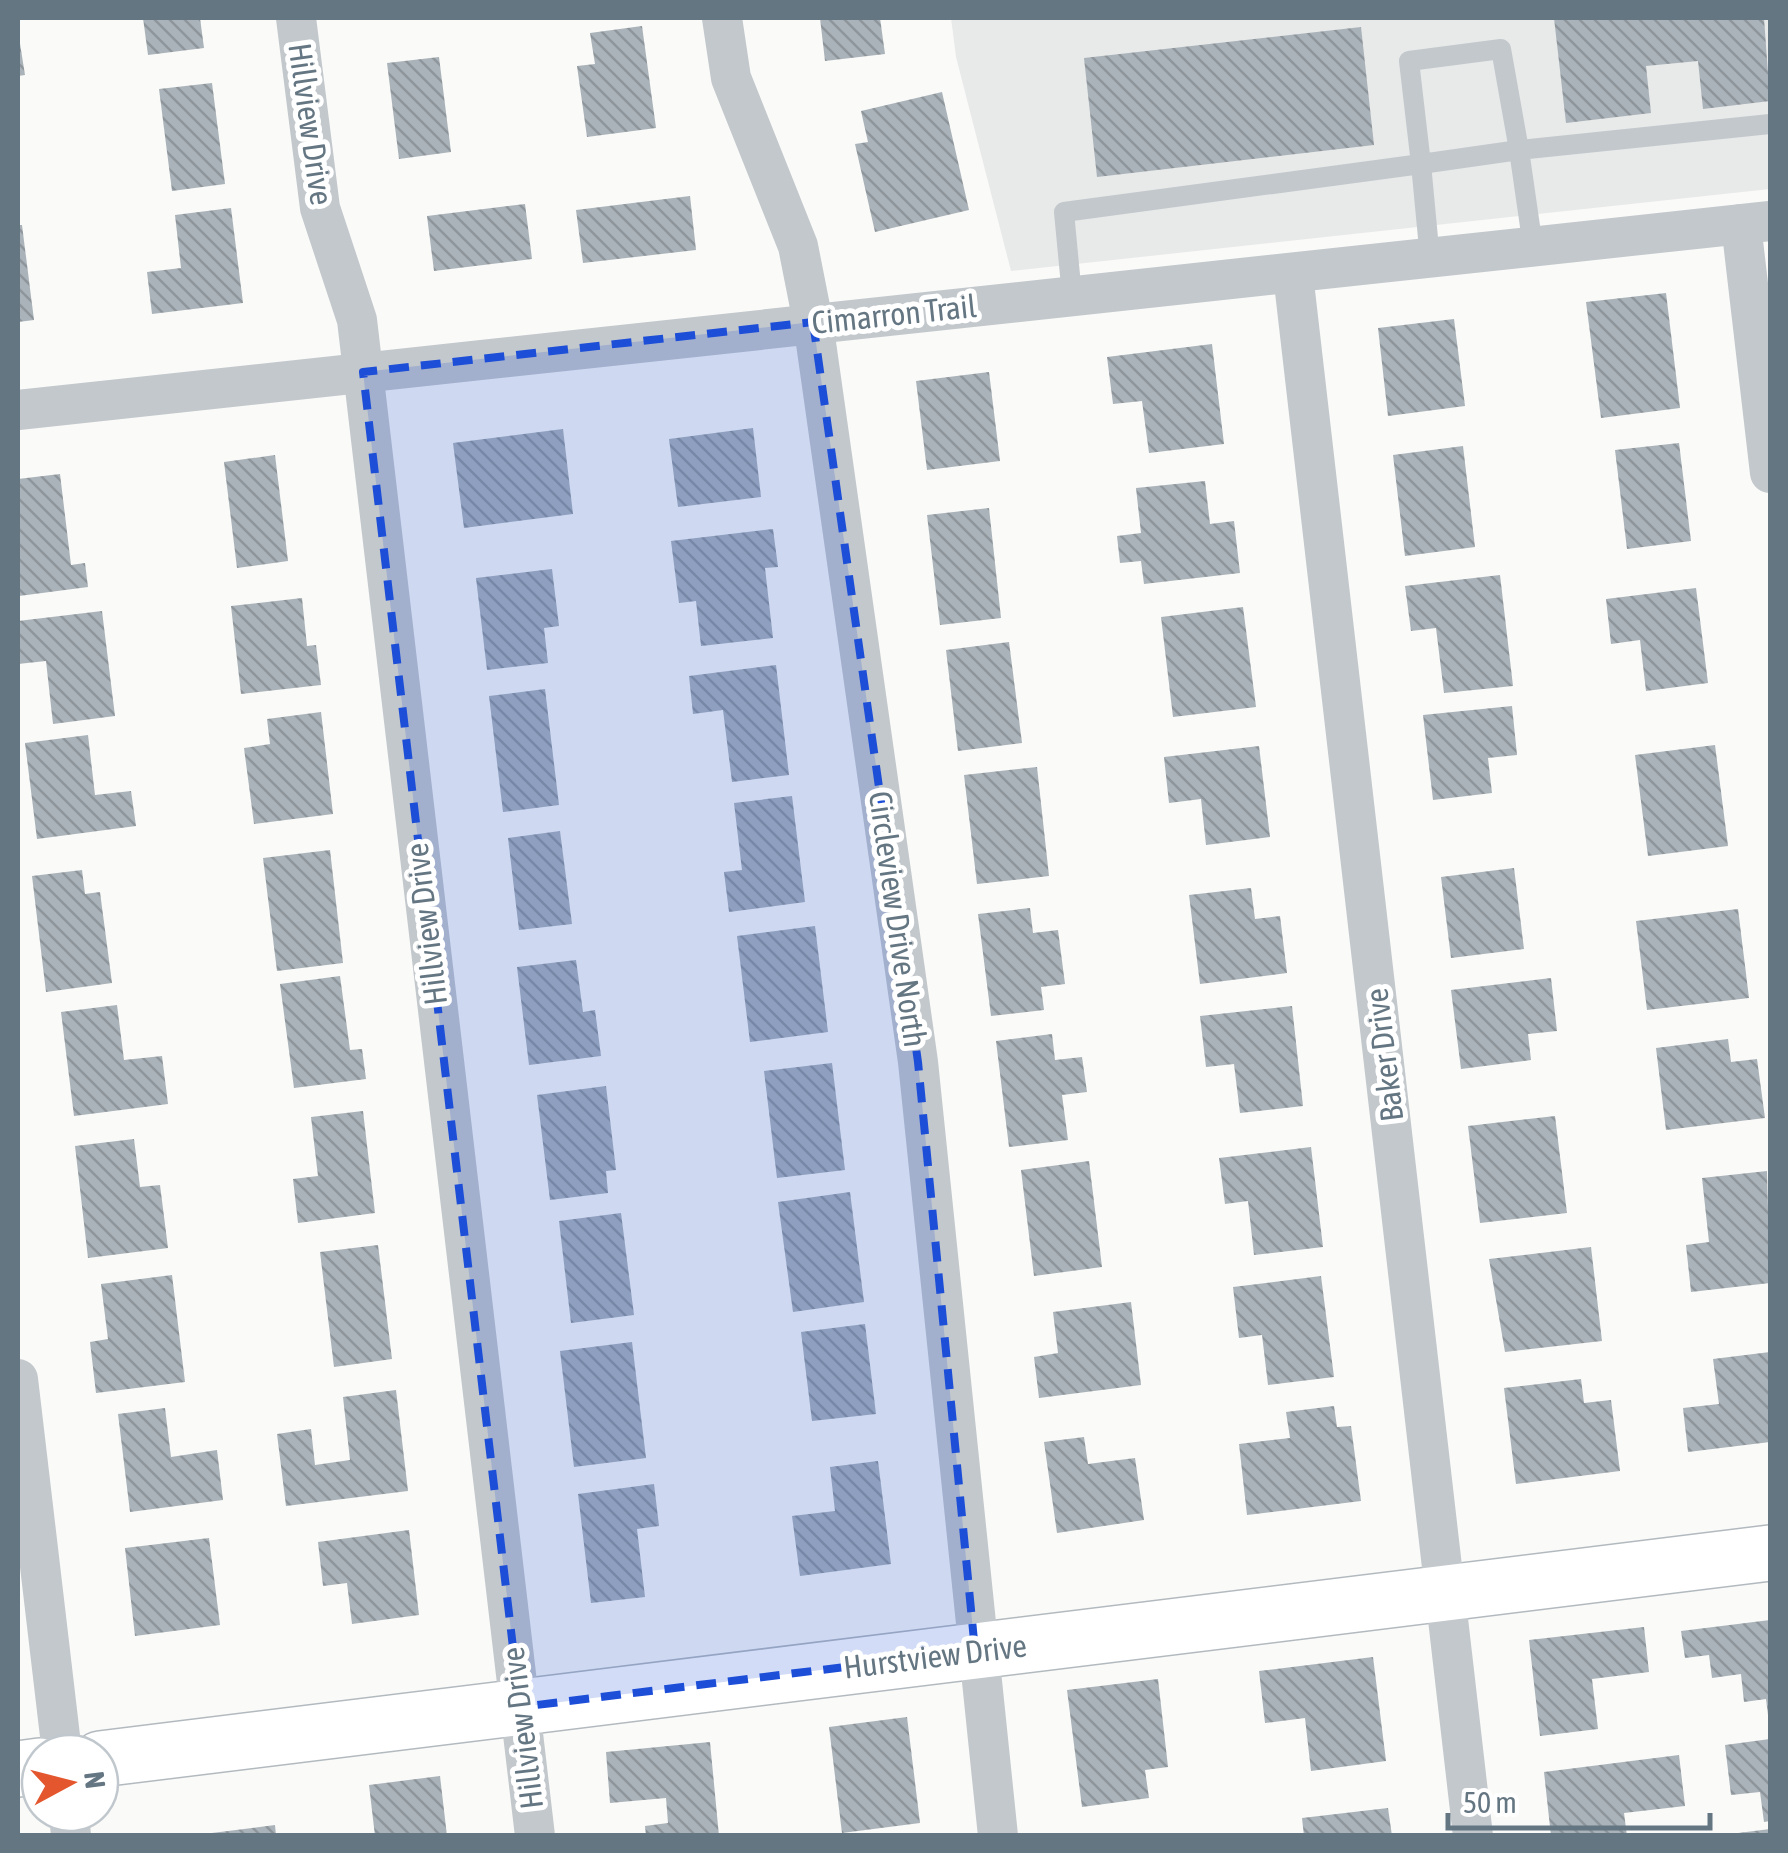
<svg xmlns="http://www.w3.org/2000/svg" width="1788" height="1853" font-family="'Asap Condensed',sans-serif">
<defs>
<pattern id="building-back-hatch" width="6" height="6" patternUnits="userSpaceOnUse" patternTransform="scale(2.5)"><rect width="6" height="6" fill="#aab3b9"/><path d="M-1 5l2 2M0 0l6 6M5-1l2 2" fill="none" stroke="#8e969c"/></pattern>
</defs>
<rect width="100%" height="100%" fill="#fafaf8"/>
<polygon fill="#e8e9e9" points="951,18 1770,18 1770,189 1011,271 956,57"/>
<g fill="url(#building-back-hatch)">
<polygon points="143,18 200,18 204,48 148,55"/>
<polygon points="820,18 880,18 885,54 825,61"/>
<polygon points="1554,18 1764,18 1770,101 1703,109 1698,61 1646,66 1651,113 1566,123"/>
<polygon points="642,26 656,128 587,137 577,66 595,64 590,33"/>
<polygon points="1361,27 1374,145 1097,177 1084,58"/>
<polygon points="18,31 25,75 18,76"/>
<polygon points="439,57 451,152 399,159 387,63"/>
<polygon points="212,83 225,184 172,191 159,89"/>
<polygon points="942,92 969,210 875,232 855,144 868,142 861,111"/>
<polygon points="690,196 696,250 583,263 576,210"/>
<polygon points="525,204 532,259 434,271 427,216"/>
<polygon points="231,208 243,303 152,314 147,272 181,268 175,215"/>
<polygon points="18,225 22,225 34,320 18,322"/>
<polygon points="1666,293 1680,408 1601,418 1586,302"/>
<polygon points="1454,319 1465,406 1388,416 1378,328"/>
<polygon points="1212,344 1224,444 1149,453 1142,401 1113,404 1107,357"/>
<polygon points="989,372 1000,461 927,470 916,381"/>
<polygon points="753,428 761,497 678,507 669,439"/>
<polygon points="563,429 573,514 464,528 453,443"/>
<polygon points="1679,443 1691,541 1627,549 1615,450"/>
<polygon points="1463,446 1475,547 1405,556 1393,455"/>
<polygon points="275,455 288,561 237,568 224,462"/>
<polygon points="60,474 71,565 85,563 88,587 19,596 18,479"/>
<polygon points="1205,481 1210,524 1234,521 1240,573 1144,584 1141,561 1120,563 1117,536 1141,533 1136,488"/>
<polygon points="989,508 1001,618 940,625 927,515"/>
<polygon points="773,529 778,567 765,568 773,638 701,646 696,601 679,603 671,541"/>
<polygon points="552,569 559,626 544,628 548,663 487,670 476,578"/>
<polygon points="1500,575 1513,686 1444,693 1436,628 1411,631 1405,586"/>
<polygon points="1696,588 1708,683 1646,691 1640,640 1611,644 1606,599"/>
<polygon points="302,598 307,646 316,645 321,685 241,694 231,606"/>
<polygon points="1243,607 1256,707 1173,717 1161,617"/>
<polygon points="102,611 115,716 53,724 46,661 18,664 18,621"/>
<polygon points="1009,642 1022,743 958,751 946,650"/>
<polygon points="776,665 789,775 732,782 723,710 693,714 689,676"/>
<polygon points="545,689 559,805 503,812 489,696"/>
<polygon points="1512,706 1517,755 1488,758 1492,793 1433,800 1423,715"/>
<polygon points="321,712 333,814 254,824 244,748 270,744 267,719"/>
<polygon points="88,735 95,795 131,791 136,826 37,839 25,743"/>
<polygon points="1715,745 1728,846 1648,856 1635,755"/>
<polygon points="1259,746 1270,837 1206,845 1201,799 1169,803 1164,757"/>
<polygon points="1037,767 1049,876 977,884 964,775"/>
<polygon points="792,796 805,902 729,912 724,872 742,870 734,803"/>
<polygon points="560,831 572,924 519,930 508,838"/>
<polygon points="330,850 343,963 277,971 263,858"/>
<polygon points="1514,868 1524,949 1451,958 1441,877"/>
<polygon points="82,870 85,894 100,892 112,983 46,992 32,876"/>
<polygon points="1251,888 1255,919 1280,916 1287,973 1200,984 1189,895"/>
<polygon points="1030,908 1033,933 1058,930 1065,984 1041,987 1044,1010 991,1016 978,914"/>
<polygon points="1738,909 1749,998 1647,1010 1636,921"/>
<polygon points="815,926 828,1032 750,1042 737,936"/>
<polygon points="576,960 583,1012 595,1010 601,1056 529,1065 517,967"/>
<polygon points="340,976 350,1050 362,1049 366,1079 294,1088 280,984"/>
<polygon points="1551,978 1557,1031 1528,1034 1531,1060 1461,1069 1451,990"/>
<polygon points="117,1005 124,1060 162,1056 168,1104 74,1116 61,1012"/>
<polygon points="1292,1006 1303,1106 1240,1113 1234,1064 1206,1067 1200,1016"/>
<polygon points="1052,1034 1055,1060 1082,1057 1087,1092 1062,1095 1068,1140 1009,1147 996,1041"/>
<polygon points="1728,1039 1731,1062 1757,1059 1765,1118 1666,1130 1656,1048"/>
<polygon points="832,1063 845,1170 777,1178 764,1071"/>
<polygon points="606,1086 616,1170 606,1171 608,1193 550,1200 537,1095"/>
<polygon points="363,1111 375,1213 298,1223 293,1179 318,1176 311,1117"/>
<polygon points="1555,1116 1567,1213 1480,1223 1468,1126"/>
<polygon points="134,1139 140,1187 160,1185 168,1248 88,1258 75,1146"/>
<polygon points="1311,1147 1323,1247 1254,1255 1248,1201 1225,1204 1219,1158"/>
<polygon points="1089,1161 1102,1267 1034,1276 1021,1170"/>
<polygon points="1767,1171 1770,1283 1691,1292 1686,1245 1709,1242 1702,1178"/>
<polygon points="850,1192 864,1302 793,1312 778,1202"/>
<polygon points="621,1213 634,1315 571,1323 559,1221"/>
<polygon points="378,1245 392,1359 334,1367 320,1252"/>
<polygon points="1591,1247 1602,1341 1505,1352 1489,1259"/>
<polygon points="172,1275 185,1382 96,1393 90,1342 108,1339 101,1284"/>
<polygon points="1321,1276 1334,1377 1268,1385 1262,1335 1239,1338 1233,1287"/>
<polygon points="1131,1302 1141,1385 1039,1398 1034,1357 1058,1353 1053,1312"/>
<polygon points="865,1324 876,1414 812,1421 801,1332"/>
<polygon points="632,1342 646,1458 574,1467 560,1351"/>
<polygon points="1770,1352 1770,1442 1688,1452 1683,1408 1719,1404 1713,1359"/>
<polygon points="1581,1379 1584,1403 1611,1400 1620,1471 1516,1484 1504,1388"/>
<polygon points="396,1390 408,1491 286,1506 277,1434 311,1429 315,1465 350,1460 343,1397"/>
<polygon points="1334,1406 1337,1427 1351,1426 1361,1501 1247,1515 1239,1444 1290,1438 1286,1412"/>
<polygon points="165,1408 171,1457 217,1450 223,1500 130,1512 118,1414"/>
<polygon points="1084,1437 1088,1464 1135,1458 1144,1520 1057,1533 1044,1442"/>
<polygon points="878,1461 891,1564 800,1576 792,1516 835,1511 830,1467"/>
<polygon points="654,1484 659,1526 637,1529 645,1597 591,1603 578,1494"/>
<polygon points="409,1530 419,1615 352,1624 347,1583 323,1586 318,1542"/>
<polygon points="209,1538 220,1625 135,1636 125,1548"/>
<polygon points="1770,1620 1770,1715 1768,1715 1766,1699 1744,1702 1741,1674 1712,1678 1709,1655 1685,1658 1681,1631"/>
<polygon points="1644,1627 1649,1672 1592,1679 1598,1729 1540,1736 1529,1640"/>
<polygon points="1373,1657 1386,1761 1311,1771 1305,1718 1265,1723 1259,1671"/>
<polygon points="1158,1679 1168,1767 1145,1770 1149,1798 1082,1807 1067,1690"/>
<polygon points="907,1717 920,1823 842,1833 829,1727"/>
<polygon points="1770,1739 1770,1821 1764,1822 1760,1792 1731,1795 1725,1745"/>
<polygon points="710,1742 719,1836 646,1836 645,1826 668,1823 666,1798 610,1803 606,1752"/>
<polygon points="1679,1755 1685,1806 1624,1813 1627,1836 1551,1836 1544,1772"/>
<polygon points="440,1776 447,1836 375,1836 369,1785"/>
<polygon points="1388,1808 1392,1836 1304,1836 1302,1818"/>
<polygon points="275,1825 276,1836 213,1836 212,1833"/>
<polygon points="1770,1829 1770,1836 1738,1836 1738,1833"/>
</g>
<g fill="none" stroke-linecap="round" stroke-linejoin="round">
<g stroke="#b3babf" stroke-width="58">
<g id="secondary">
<polyline points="100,1759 1770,1553"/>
<polyline points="18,1769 40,1766"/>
</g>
</g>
<g stroke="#c3c8cc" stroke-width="20">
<polygon points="1501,49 1519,150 1421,164 1409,61"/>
<polyline points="1533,247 1519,150 1770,124"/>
<polyline points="1072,296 1064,212 1421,164 1430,259"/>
</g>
<g stroke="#c3c8cc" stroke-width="40">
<polyline points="296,18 320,208 357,320 535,1836"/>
<polyline points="722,18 731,78 798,246 813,322 918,1062 998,1836"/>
<polyline points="1741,224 1770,473"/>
<polyline points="1293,274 1473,1836"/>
<polyline points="18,410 1770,221"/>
<polyline points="18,1379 62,1753"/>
<polyline points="69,1813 71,1836"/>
</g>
<use href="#secondary" stroke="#fff" stroke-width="55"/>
</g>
<path fill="#1d4ed8" fill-opacity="0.2" stroke="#1d4ed8" stroke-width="8" stroke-dasharray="20 12" stroke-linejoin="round" d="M813,322L918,1062L975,1651L520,1707L363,372Z"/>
<g text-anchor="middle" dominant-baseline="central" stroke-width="10" stroke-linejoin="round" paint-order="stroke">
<g font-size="32" fill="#657683" stroke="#fff">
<text transform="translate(311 124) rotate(82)">Hillview Drive</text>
<text transform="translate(894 314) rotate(-6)">Cimarron Trail</text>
<text transform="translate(898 919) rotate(82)">Circleview Drive North</text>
<text transform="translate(426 924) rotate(-97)">Hillview Drive</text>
<text transform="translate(1384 1055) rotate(-97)">Baker Drive</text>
<text transform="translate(935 1656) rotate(-7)">Hurstview Drive</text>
<text transform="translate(522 1728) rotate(-97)">Hillview Drive</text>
</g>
</g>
<rect width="1788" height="1853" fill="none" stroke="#657683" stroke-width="40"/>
<g transform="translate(70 1783) rotate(83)"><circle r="48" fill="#ffffff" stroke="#c1c8cd" stroke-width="2.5"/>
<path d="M0-8L18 38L0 25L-18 38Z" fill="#e4572e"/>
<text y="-15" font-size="28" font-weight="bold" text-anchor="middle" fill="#657683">N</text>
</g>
<path d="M1448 1813v15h262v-15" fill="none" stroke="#657683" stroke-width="5"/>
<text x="1463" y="1813" font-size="30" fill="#657683" stroke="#ffffff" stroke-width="8" paint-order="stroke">50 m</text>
</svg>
